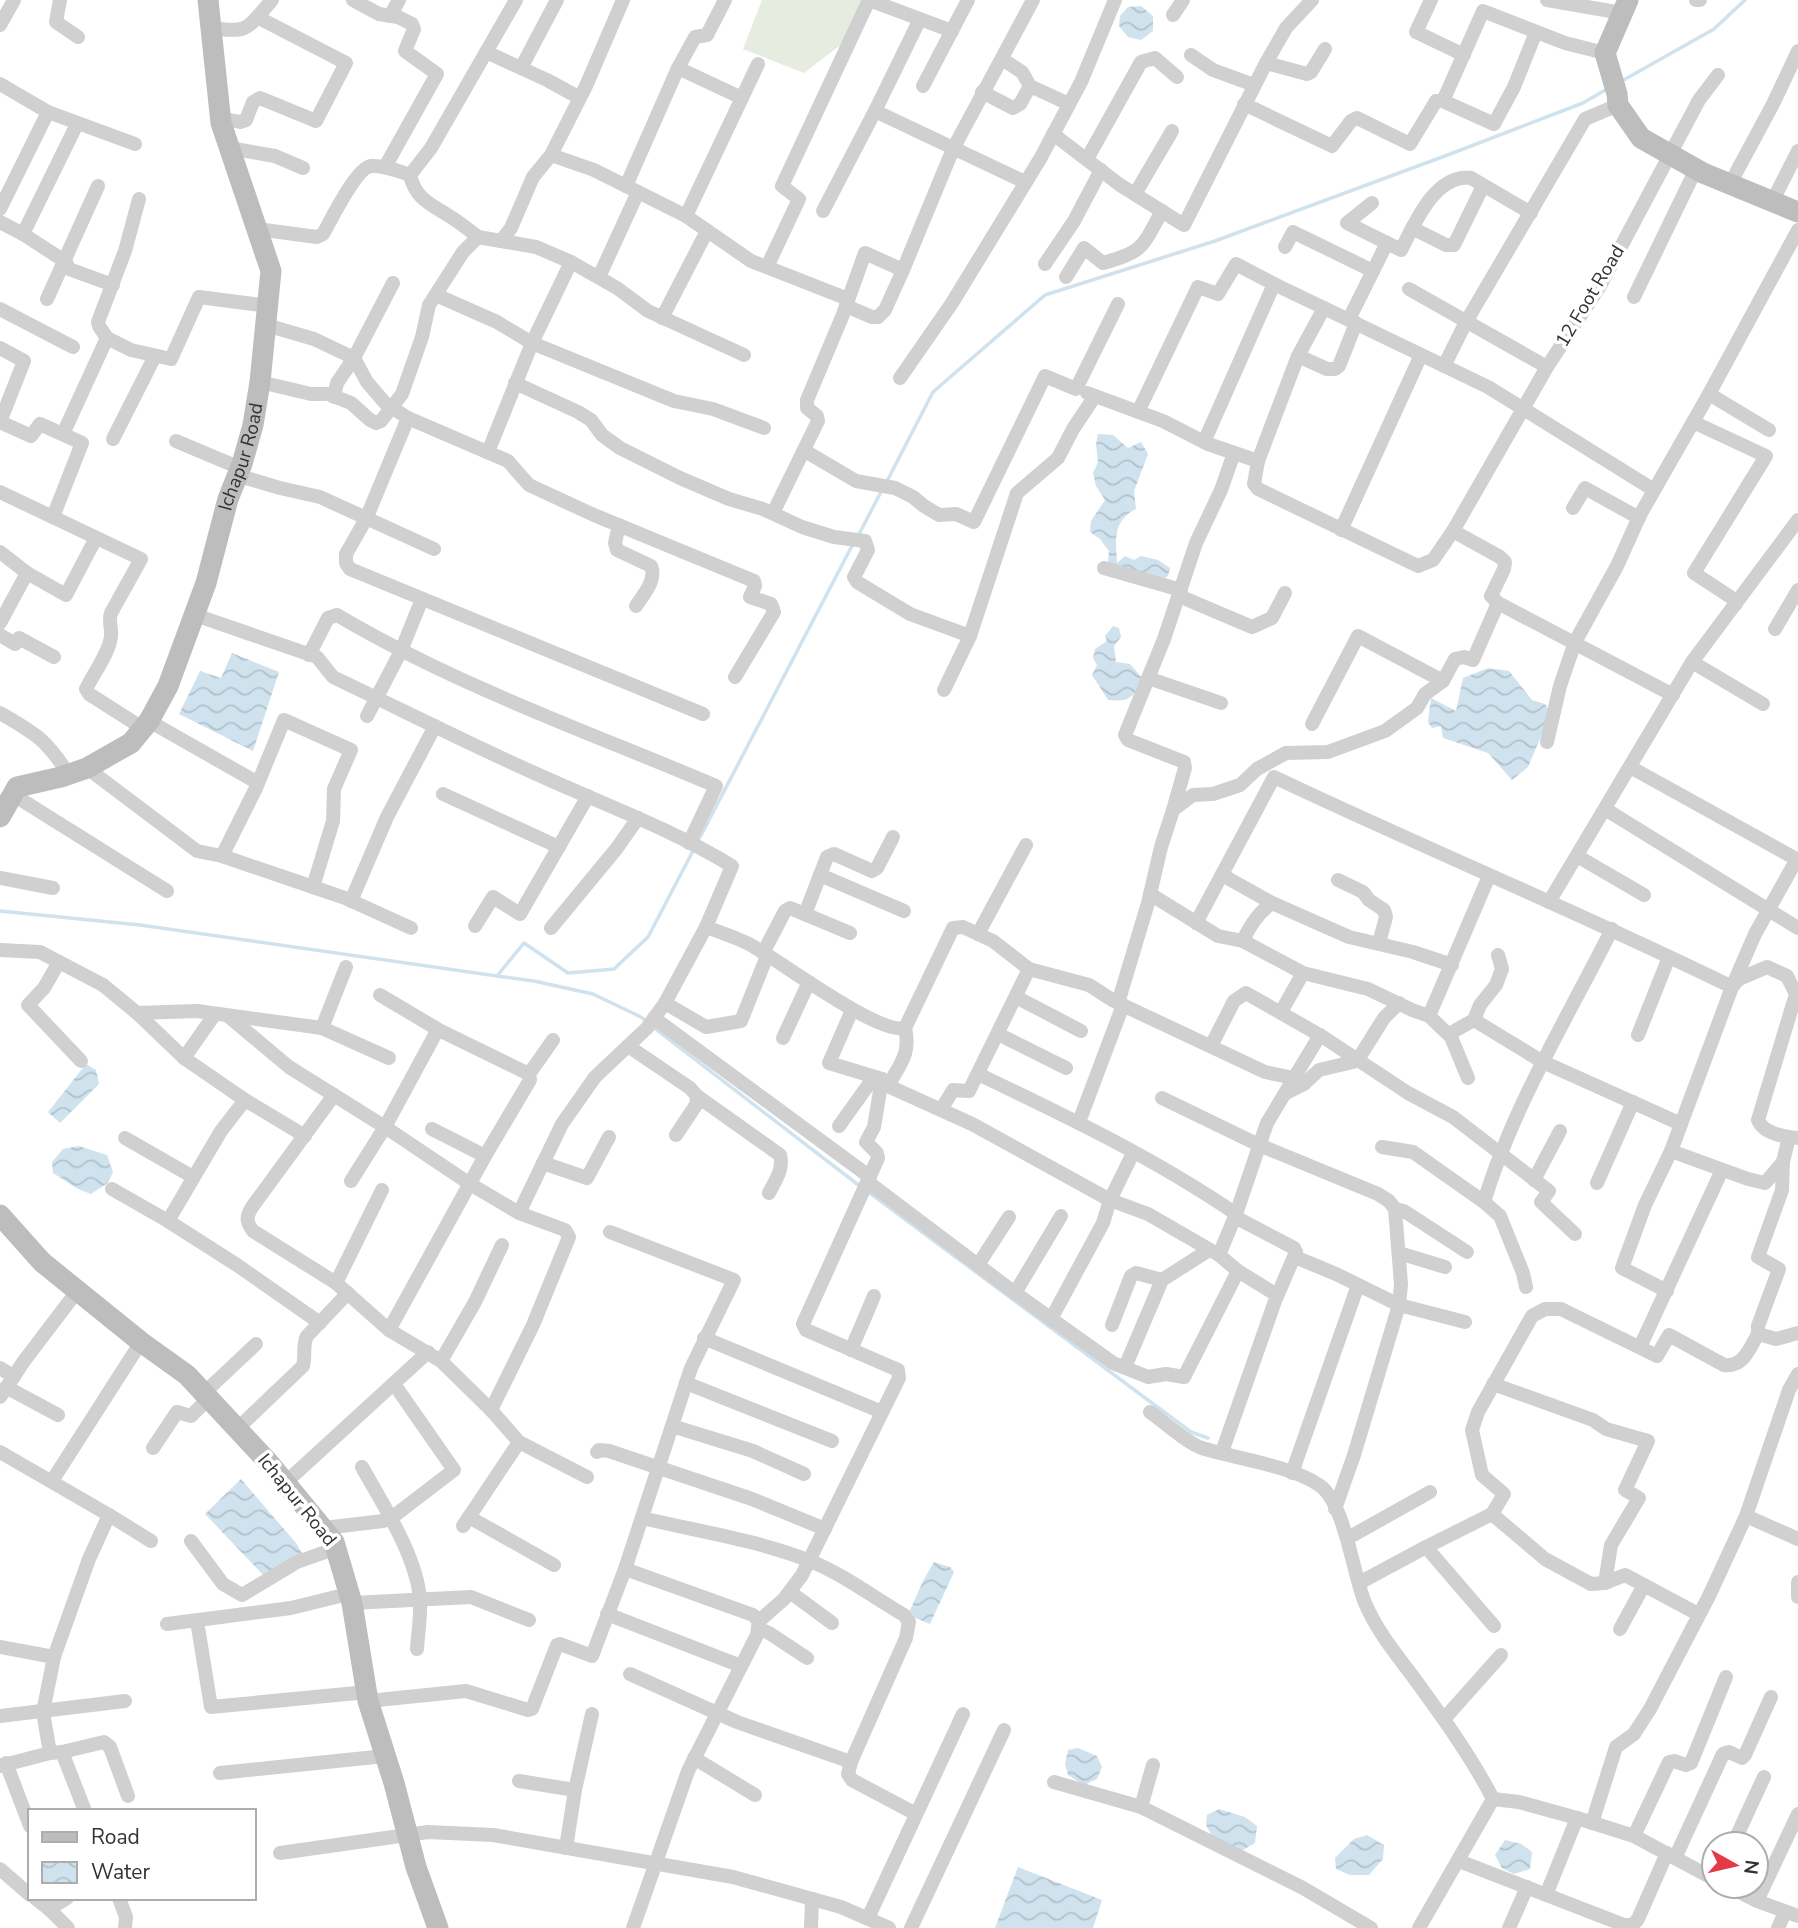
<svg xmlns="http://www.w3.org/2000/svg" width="1798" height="1928" font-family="'Nunito Sans',sans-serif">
<defs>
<pattern id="water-waves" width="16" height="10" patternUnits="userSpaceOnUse" patternTransform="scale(1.75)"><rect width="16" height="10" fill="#cfe2ee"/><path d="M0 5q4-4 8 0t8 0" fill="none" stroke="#b2c2cd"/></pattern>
</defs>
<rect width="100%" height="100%" fill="#fff"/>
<polygon fill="#e6ecdf" points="762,0 863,0 847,40 804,73 743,49"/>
<g fill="url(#water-waves)">
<polygon points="1141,6 1153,16 1153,31 1141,40 1128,37 1119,26 1120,16 1128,7"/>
<path d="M1098,434L1113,435L1128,448L1141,442L1148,454L1134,491L1136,509C1112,521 1116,541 1117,563L1125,556L1134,560L1141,556L1158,560L1170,568L1168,576L1153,586L1107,571L1109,551L1100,539L1090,532L1091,521L1105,500L1096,486L1093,473L1098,462L1096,444Z"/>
<path d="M1113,626L1119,628L1121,637L1114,646L1116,662L1130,664L1144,680C1132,698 1130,702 1108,700L1092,675L1097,665L1093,658L1095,649L1107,641L1105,636Z"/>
<polygon points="232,653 279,672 253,751 179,714 200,671 221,678"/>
<polygon points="1488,668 1509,671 1532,700 1545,704 1551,713 1528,767 1512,780 1488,753 1443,738 1441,726 1432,728 1428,722 1431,698 1456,711 1463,678"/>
<polygon points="86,1064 96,1070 99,1084 60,1123 48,1112"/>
<polygon points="79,1146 107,1155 113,1172 108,1183 91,1194 78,1189 53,1173 52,1162 63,1149"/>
<polygon points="241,1479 296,1543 302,1553 265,1577 205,1514"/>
<polygon points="934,1562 950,1567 954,1572 930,1624 908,1615 923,1581"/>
<polygon points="1078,1748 1097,1756 1102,1767 1097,1779 1084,1785 1068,1775 1065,1764 1068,1750"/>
<polygon points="1219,1809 1245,1817 1257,1826 1255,1843 1241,1851 1213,1838 1206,1825 1207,1815"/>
<polygon points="1367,1835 1384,1845 1383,1859 1369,1875 1350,1875 1336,1869 1335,1858 1354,1839"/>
<polygon points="1505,1840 1521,1844 1532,1852 1530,1869 1514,1874 1502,1868 1495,1855"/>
<polygon points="1018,1867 1102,1900 1093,1928 995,1928"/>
</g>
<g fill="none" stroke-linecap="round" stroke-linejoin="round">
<g stroke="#cfe2ee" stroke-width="3.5">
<polyline points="1620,82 1714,29 1745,0"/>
<polyline points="886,483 933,392 1045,295 1215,241 1445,156 1583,103 1607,89"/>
<polyline points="858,536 882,490"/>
<polyline points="697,843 854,542"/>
<polyline points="0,911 140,925 497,976 524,943 568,973 614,969 648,937 694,849"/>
<polyline points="497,976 534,981 593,994 641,1017 647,1022"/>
<polyline points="653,1027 861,1187"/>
<polyline points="867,1191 1191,1432 1208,1438"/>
</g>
<g stroke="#d0d0d0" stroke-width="14">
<polyline points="60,0 56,22 78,37"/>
<polyline points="353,0 379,14 398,17 412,24 414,29 405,51 437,74 385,167"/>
<polyline points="869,0 952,31"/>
<polyline points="1431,0 1416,32 1464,55"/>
<polyline points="1547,0 1622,13"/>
<polyline points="1696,0 1700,0"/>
<polyline points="1173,15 1183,0"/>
<polyline points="390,16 399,0"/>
<polyline points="920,19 875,111 1025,182"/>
<polyline points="0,25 14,0"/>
<path d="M212,28C250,34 248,27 272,0"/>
<polyline points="486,52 547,80 580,98"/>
<polyline points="1191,55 1213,70 1254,85"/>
<polyline points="1002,59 1022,72 1030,86 1069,104"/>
<polyline points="1266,63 1286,28 1312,0"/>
<polyline points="521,68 557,0"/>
<polyline points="678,68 742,98"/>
<polyline points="0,84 48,112 0,209"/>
<polyline points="923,86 968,0"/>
<polyline points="982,92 1013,108 1020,104 1030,86"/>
<polyline points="1443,101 1483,11 1565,43 1605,53"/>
<polyline points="1244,104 1332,146 1351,121 1357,118 1410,144 1436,101 1443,101 1494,124 1514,87 1536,32"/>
<polyline points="48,112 135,144"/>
<polyline points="220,118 240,122 246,120 253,102 260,98 316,121 346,63 257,17"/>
<polyline points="1053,134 1120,185 1184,225 1266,63 1307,74 1311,72 1325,49"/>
<polyline points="229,148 275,156 303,168"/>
<polyline points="551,155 594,170 686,216 751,261 848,299"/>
<polyline points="1087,159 1141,62 1155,58 1177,77"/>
<polyline points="1730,184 1773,104 1798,51"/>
<polyline points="626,186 678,68 695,37 707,35 725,0"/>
<polyline points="1135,194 1172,131"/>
<polyline points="1772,202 1798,151"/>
<polyline points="1372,203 1347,223 1387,243"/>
<polyline points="823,211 875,111"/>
<polyline points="686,216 758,64"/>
<polyline points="0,222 23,234 66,262 69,269 113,285"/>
<polyline points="1412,228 1446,245 1454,245 1483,186"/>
<path d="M257,229L317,237L323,234C331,220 356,168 371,166C385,165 397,171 410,175"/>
<polyline points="23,234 77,124"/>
<path d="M478,237C468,229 458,221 446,214C428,203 415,197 410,175L431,148L516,0"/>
<polyline points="501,241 536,247 571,262 617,288 648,311 744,355"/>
<polyline points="1285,247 1293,232 1373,271"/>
<polyline points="1045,264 1074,221 1101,170"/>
<polyline points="767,267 799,199 782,186 869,0"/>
<polyline points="599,277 638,192"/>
<path d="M1066,277L1084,248L1103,263C1144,252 1142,247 1162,211"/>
<polyline points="1409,289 1547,367"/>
<polyline points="436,295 497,322 532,343 674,401 713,409 764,428"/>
<polyline points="1634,297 1696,169"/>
<polyline points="47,299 98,186"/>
<polyline points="846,306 872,317 878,317 885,310 903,270"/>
<polyline points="1324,308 1298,356 1258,461 1254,484 1258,489 1418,566 1433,560 1453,531 1547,367 1600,286 1699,100 1718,75"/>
<polyline points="0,309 73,347"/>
<polyline points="662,318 707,231"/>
<path d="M1349,319L1387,243L1401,250C1414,225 1435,173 1471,178L1531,213"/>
<polyline points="266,325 314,339 354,358 367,382 385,403 408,418 508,461 529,485 594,515 754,581 755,586 750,597 771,604 774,612 735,677"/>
<polyline points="107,338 131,350 171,359 199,297 269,306"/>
<polyline points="0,348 24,361 0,422 31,436 40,424 82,443 53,517"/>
<polyline points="1298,356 1327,369 1335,369 1339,366 1356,323"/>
<polyline points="1444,366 1466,322 1585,119 1618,105"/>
<polyline points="900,378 952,303 1040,159 1081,82 1115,0"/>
<polyline points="260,382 311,394 328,394 351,403 370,420 376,423 381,421 402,394 422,337 429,305 463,252 478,237 501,241 511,228 533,177 551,155 586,86 623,0"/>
<polyline points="515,383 578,412 591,420 602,435 620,448 680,478 729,499 763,509 802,527 834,537 865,541 868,550 854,577 857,582 910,614 970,636"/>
<polyline points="1087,393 1163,421 1208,444 1258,461"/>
<polyline points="1709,394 1769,430"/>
<polyline points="334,397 337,383 354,358 393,283"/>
<polyline points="1138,412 1198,287 1218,294 1236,264 1274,284"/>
<polyline points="408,418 366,519 346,554 346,563 350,569 703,714"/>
<polyline points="1693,422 1766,456 1694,573 1732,598 1736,604"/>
<polyline points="63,434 107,338 99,326 98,322 125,251 139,199"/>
<polyline points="113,439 155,356"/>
<polyline points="176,441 240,468"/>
<polyline points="1204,442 1274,284 1488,387 1654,490"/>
<polyline points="805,451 856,481 895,488 913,497 924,506 939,515 956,514 974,522 1045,376 1076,389 1118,304"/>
<polyline points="488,452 532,343 571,262"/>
<polyline points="236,475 280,488 320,497 434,549"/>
<path d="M0,492L141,559L111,613C108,622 112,627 111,636C110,652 93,674 86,689L89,694L144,729"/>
<polyline points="1573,508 1585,488 1639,518"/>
<polyline points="773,513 818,421 817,416 807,408 807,400 842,317 865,253 903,270 953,149 1033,0"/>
<path d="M619,525L615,543L617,550L651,566C657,580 643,595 636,606"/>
<polyline points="1341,530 1421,355"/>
<polyline points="1453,531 1500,557 1505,562 1504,569 1491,596 1498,603 1673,695"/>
<polyline points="0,552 27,573 66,595 96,538"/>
<polyline points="1104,568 1181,590"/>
<polyline points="1179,596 1252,627 1272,618 1285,593"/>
<path d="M195,615L317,657L333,677C398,708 463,741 530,771C597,802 668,827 732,866L706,927C720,932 734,937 747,943C777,958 877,1035 905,1028L953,928L963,927L993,941L1029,969L1089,985L1114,1001L1265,1072L1294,1078"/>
<polyline points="0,623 27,573"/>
<polyline points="1775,629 1798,590"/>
<polyline points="0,635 15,644 19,638 54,657"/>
<path d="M309,655L328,618L337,615C457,686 589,732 716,786L689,843"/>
<polyline points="1692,662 1763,704"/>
<polyline points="1148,678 1221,703"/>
<polyline points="944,690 970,636 1017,493 1058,458 1073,429 1095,396"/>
<path d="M0,713C36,734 46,739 69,775"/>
<polyline points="367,716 401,651 422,599"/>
<polyline points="149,721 258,783"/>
<polyline points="1312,724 1358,636 1443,681 1455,659 1464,657 1473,660 1498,603"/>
<polyline points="1547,742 1560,686 1575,642 1617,566 1640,515 1709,394 1798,230"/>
<polyline points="1630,767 1798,860"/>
<polyline points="87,768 197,851 222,856 313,887 345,898 411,928"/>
<polyline points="12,794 167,891"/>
<polyline points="443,794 559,847"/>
<polyline points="1605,809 1798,928"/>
<polyline points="1173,810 1185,768 1184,762 1128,740 1125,735 1164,639 1196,543 1221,490 1234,453"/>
<polyline points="222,856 256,788 284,720 351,750 334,789 333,821 313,887"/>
<polyline points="1577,856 1644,895"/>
<polyline points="820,875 904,911"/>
<polyline points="1222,875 1272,903"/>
<polyline points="0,878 53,888"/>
<polyline points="1338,880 1363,892 1369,900 1384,910 1386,917 1379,943"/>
<polyline points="1150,894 1218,936 1243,941 1303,973 1368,989 1412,1010 1429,1016 1451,1037 1468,1078"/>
<polyline points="351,901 387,817 435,726"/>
<polyline points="1549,902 1692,662 1798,520"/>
<polyline points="805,914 827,857 834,854 872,871 877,868 893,837"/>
<path d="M1196,923L1274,777C1426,849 1581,913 1732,987L1739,979L1767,967L1787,976L1796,994L1758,1120C1763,1133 1784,1137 1798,1138"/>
<polyline points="475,926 493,897 520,914 588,796"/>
<polyline points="551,928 617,848 638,818"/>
<polyline points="978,934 1026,845"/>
<path d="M1243,941C1250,925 1258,913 1272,903L1349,937L1413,952L1452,965"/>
<polyline points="0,950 40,952 103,985 137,1013 197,1011 322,1028 346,967"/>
<polyline points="763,953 785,911 790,908 850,933"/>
<polyline points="59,962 44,988 28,1005 81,1061"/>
<polyline points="380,995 439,1030"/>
<polyline points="1016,997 1081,1031"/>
<polyline points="665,1003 706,927"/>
<polyline points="1118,1003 1148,903 1161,847 1173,810 1193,795 1213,794 1240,785 1257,769 1286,753 1328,752 1385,731 1417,708 1425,694 1443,681"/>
<polyline points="852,1010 829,1063 882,1079 888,1086 972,1124 1110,1200 1148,1214 1219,1255"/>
<polyline points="1281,1012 1303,973"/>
<polyline points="137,1013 184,1058 245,1100 221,1131 168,1221"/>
<polyline points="228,1016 289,1067 385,1127 470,1184 519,1213 562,1124 595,1077 647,1028 665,1003 706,1027 741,1021 767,956"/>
<polyline points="1429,1016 1489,876"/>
<polyline points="654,1018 870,1177"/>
<polyline points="1474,1020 1543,1062 1681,1124"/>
<polyline points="322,1028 389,1058"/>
<polyline points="998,1034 1066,1068"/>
<polyline points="1449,1034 1474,1020 1480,1005 1496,985 1502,969 1498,955"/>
<polyline points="1638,1035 1669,957"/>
<polyline points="783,1038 809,982"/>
<polyline points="628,1046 690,1088 697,1096 696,1105 676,1135"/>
<polyline points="1211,1046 1234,1001 1246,993 1323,1037 1408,1093 1453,1117 1549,1191 1541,1202 1575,1234"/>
<polyline points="184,1058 215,1014"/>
<path d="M978,1074C1066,1116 1156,1159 1236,1214"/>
<path d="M888,1086C900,1064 911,1054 905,1028"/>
<polyline points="1286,1093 1304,1084 1319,1070 1357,1061 1384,1018 1399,1003"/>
<path d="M334,1095L252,1207C246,1217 246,1222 253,1231L336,1283L389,1330L441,1361L491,1410L519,1442L587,1477"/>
<path d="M697,1096L780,1155C784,1169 775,1181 769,1193"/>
<polyline points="1162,1098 1259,1145 1378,1194 1389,1201 1395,1209 1401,1284 1399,1305 1354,1455 1335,1509"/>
<polyline points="245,1100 305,1136"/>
<polyline points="941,1110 953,1090 969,1091 1029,969"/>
<polyline points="1079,1122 1123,1005"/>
<polyline points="839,1126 874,1077"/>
<polyline points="125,1138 193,1177"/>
<polyline points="1382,1147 1413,1152 1484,1202 1500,1216 1523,1273 1526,1287"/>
<polyline points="1671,1151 1748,1179 1765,1183 1783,1162"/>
<polyline points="485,1156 530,1080 529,1074 553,1040"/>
<polyline points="543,1163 587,1178 609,1137"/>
<polyline points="1534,1180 1560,1131"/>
<polyline points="351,1181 385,1127 437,1031 441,1031 529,1074"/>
<polyline points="868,1182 1015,1293 1113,1363 1148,1377 1166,1374 1184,1377 1238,1271 1219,1255 1236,1214 1267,1123 1320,1035"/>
<polyline points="1597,1183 1633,1102"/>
<polyline points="112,1189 168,1221 237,1265 320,1323"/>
<path d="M1484,1202C1512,1108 1568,1017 1612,929"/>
<polyline points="1395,1209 1404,1211 1467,1252"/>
<polyline points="1399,1253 1445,1267"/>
<polyline points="1295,1257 1336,1274 1399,1305 1465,1322"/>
<polyline points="978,1265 1009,1217"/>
<polyline points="1238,1271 1277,1295"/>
<polyline points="336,1283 382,1190"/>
<polyline points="1667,1291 1622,1268 1645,1205 1671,1151 1732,987 1755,934 1797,859"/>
<polyline points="1015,1293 1061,1216"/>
<polyline points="1051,1319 1103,1223 1110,1200 1133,1153"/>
<polyline points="1112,1325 1131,1276 1136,1273 1162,1280"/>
<polyline points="389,1330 485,1156 432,1129"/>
<polyline points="1758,1334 1758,1326 1779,1269 1758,1257 1782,1190 1783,1162 1789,1137"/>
<polyline points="704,1338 882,1412"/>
<polyline points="1640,1347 1722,1170"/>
<polyline points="851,1350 874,1296"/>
<polyline points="441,1361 475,1302 502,1245"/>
<polyline points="1125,1367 1162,1280 1209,1250"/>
<polyline points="0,1368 14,1377"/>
<polyline points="686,1383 832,1441"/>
<polyline points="1493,1384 1593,1420 1606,1429 1648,1441 1625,1490 1639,1498 1611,1545 1605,1583"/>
<polyline points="6,1387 58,1415"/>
<polyline points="204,1393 256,1344"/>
<polyline points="0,1397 24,1361 78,1290"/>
<polyline points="491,1410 533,1325 569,1237 565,1230 519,1213"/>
<path d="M1150,1412C1164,1422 1187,1443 1202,1448C1237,1459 1289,1465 1319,1485C1345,1502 1353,1575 1365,1603C1377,1631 1396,1654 1414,1678C1443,1718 1471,1756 1493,1799"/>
<polyline points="672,1426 753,1451 804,1474"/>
<path d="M237,1429L303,1366C306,1355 302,1346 307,1336L348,1293"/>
<polyline points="153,1448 177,1412 191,1416 209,1398"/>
<polyline points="0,1452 109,1515 89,1559 54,1657 43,1712 50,1753 62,1752 104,1742 110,1747 128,1796"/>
<polyline points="597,1452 599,1450 609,1451 752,1499 825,1529"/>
<polyline points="1222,1452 1275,1301 1296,1252 1294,1248 1235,1217"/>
<path d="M362,1467C383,1505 417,1556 420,1600C421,1616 418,1633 417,1649"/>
<polyline points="1292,1473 1358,1285"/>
<polyline points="52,1481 141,1342"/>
<polyline points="285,1483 428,1352"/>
<polyline points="1492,1514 1426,1547 1494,1626"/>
<polyline points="109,1515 151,1541"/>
<polyline points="1746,1516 1789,1390 1798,1374"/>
<polyline points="469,1517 554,1565"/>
<path d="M642,1518C697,1531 757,1540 810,1561C843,1574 873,1597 904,1615L909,1622L906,1638L851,1762L848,1774L852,1780L916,1814"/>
<polyline points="463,1526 519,1442"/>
<polyline points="324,1528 383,1521 390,1519 454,1470 394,1384"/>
<polyline points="1348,1538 1430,1492"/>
<polyline points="191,1541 223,1584 242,1595 297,1562 337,1548"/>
<polyline points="625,1569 753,1615 759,1621 757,1635 688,1771 633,1928"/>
<polyline points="1798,1582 1798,1597"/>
<polyline points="1359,1583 1426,1547"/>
<polyline points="790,1592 832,1623"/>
<polyline points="352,1603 471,1597 529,1620"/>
<polyline points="607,1614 741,1666"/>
<path d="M1698,1614L1625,1575L1605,1583L1591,1584L1545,1559L1492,1514L1504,1494L1482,1475L1472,1430L1478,1412L1532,1316L1545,1309H1561L1657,1356L1669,1335L1724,1365C1744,1367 1749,1349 1758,1334L1776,1339L1798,1333"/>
<polyline points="197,1621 211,1707 367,1692"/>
<polyline points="759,1621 784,1599 802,1575 899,1378 898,1370 806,1330 803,1324 878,1158 877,1153 866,1142 874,1127 882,1079"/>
<polyline points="167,1624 291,1608 348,1594"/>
<polyline points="758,1628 769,1633 807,1658"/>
<polyline points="1620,1629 1644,1585"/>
<polyline points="0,1647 54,1657"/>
<polyline points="630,1674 737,1722 851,1762"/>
<polyline points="368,1701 466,1691 528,1710 532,1709 557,1645 560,1644 592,1656 625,1569 691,1368 734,1280 610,1232"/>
<polyline points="0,1716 125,1701"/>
<polyline points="1444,1719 1501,1655"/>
<polyline points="62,1752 85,1811"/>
<polyline points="694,1758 755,1795"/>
<polyline points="6,1763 30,1826"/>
<polyline points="0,1766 50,1753"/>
<polyline points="220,1773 385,1756"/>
<polyline points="519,1781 575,1790"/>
<polyline points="1054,1782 1141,1807 1303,1888 1371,1928"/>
<polyline points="1493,1799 1519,1802 1577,1818 1634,1836 1714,1879"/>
<polyline points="1141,1807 1153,1765"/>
<polyline points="1592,1823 1616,1747 1634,1734 1650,1709 1709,1596 1746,1516 1798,1539"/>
<polyline points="1634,1836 1669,1762 1674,1761 1686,1765 1691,1763 1726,1677"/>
<polyline points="1733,1844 1764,1777"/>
<polyline points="566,1848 575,1790 592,1714"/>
<polyline points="280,1853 428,1832 493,1835 733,1877 841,1907 889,1928"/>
<polyline points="1675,1858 1723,1754 1729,1752 1742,1758 1745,1755 1771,1697"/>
<polyline points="1459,1861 1624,1925 1633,1925 1638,1919 1667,1853"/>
<polyline points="0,1869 30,1895"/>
<polyline points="1728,1886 1757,1901 1798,1916"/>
<polyline points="1546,1895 1577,1818"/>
<polyline points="35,1898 49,1909 67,1898"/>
<polyline points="119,1898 126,1917 125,1928"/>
<polyline points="1757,1901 1798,1814"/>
<polyline points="49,1909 68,1928"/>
<polyline points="868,1918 963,1714"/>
<polyline points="811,1928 812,1899"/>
<polyline points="911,1928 1004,1730"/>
<polyline points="1419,1928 1493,1799"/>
<polyline points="1509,1928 1527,1887"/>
<polyline points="1778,1928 1785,1912"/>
</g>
<g stroke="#bdbdbd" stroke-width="21">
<polyline points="1628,0 1605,53 1617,94 1618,105 1641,138 1703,173 1798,212"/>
<path id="s1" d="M0,817L17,787L61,777L87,768L131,743L149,721L168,686L206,583L228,499L242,464L253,425L260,382L271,271L221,123L208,0"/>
<polyline points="0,1215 42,1262 141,1342 187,1375 269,1463 334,1542 352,1603 368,1701 394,1783 416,1867 438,1928"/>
</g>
</g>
<g text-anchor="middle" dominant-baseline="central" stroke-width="7" stroke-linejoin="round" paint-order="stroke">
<g font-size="19" fill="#333" stroke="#fff">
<text transform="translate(1590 296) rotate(-59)">12 Foot Road</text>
<text stroke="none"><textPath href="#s1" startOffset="467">Ichapur Road</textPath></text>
<text transform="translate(297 1500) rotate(51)">Ichapur Road</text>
</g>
</g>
<rect x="28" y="1809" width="228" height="91" fill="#ffffff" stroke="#adadad" stroke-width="2"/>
<rect x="42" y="1832" width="35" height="10" fill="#bdbdbd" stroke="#adadad" stroke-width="2"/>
<text x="91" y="1844" font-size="21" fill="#333333">Road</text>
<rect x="42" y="1862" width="35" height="21" fill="url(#water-waves)" stroke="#adadad" stroke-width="2"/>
<text x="91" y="1879" font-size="21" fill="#333333">Water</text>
<g transform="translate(1735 1865) rotate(98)"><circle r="33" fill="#ffffff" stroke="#adadad" stroke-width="2"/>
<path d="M0-5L12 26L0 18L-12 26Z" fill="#e63946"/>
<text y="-10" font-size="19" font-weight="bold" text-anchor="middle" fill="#333333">N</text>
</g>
</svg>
